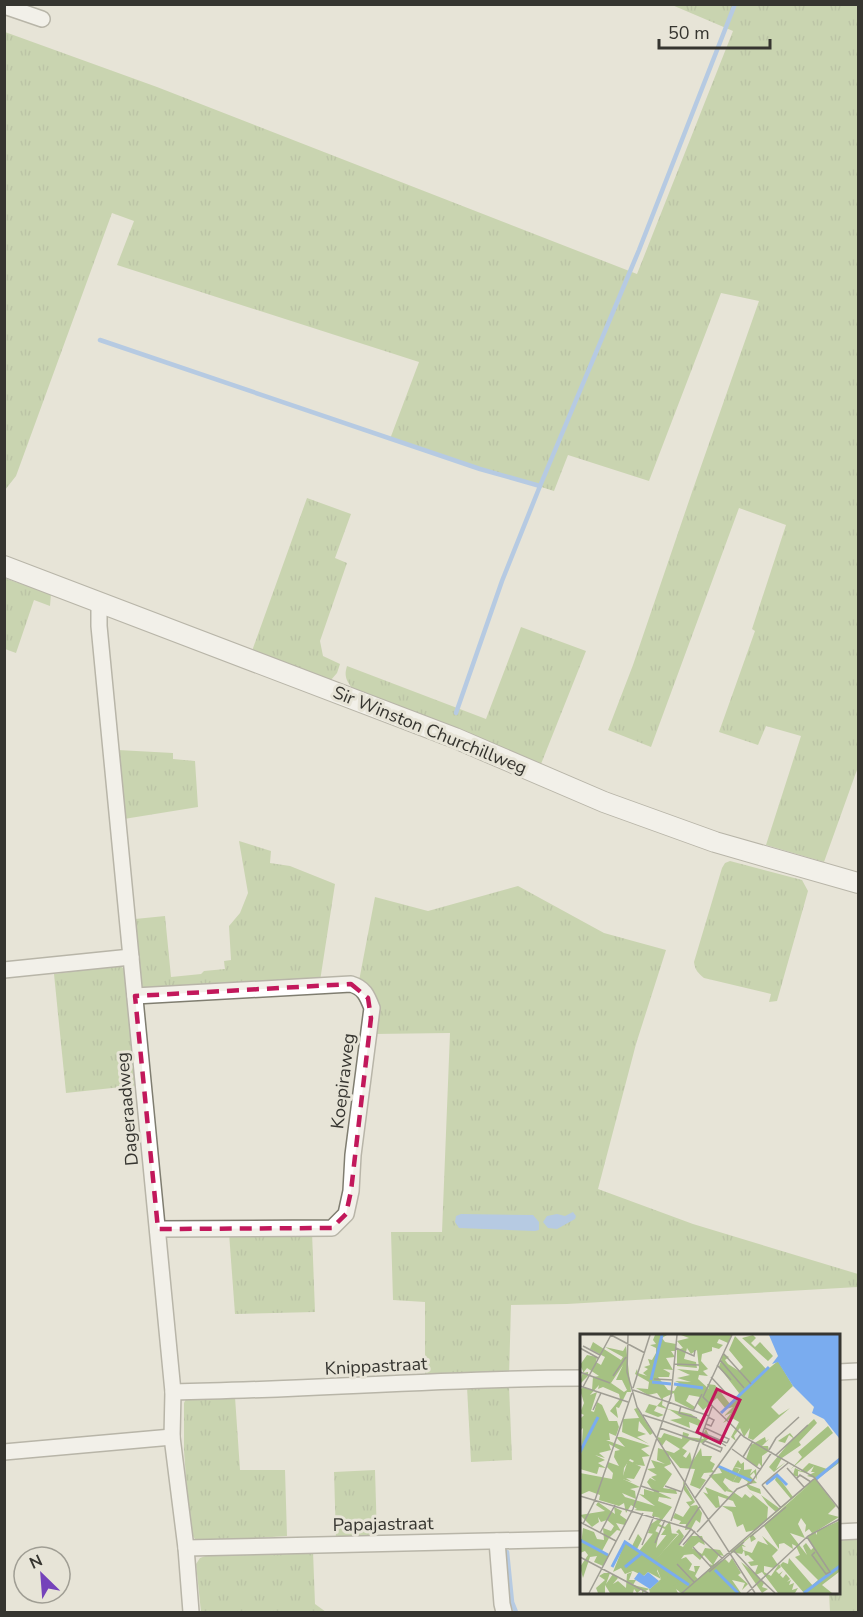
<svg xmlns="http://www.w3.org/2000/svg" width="863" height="1617" font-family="'Nunito Sans',sans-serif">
<defs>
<pattern id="grass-tufts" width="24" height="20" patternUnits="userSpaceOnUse" patternTransform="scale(1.5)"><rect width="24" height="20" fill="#a5c182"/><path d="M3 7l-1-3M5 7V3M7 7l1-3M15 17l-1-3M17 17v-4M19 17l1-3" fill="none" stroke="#879e6b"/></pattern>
</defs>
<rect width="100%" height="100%" fill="#e7e4d7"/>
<g fill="url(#grass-tufts)">
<polygon points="672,5 858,5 858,767 824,862 766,845 801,736 766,726 758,745 719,732 755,631 752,629 786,525 739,508 651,747 608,730 633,665 692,492 759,301 721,293 649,481 568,455 554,491 390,439 419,362 117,265 134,221 112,213 16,476 5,490 5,32 157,87 637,274 733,31"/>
<polygon points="307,498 351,514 335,558 347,563 320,641 323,656 340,664 337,673 331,680 252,651"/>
<polygon points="4,578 51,594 50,606 34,600 16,653 5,649"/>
<path d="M521,627L586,651L541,764L352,688C346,680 344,676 347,666L486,719Z"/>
<polygon points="118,750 173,753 173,759 195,761 198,807 124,819"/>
<polygon points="239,841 271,851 270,863 290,866 335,884 320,981 144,989 141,985 135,919 165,916 171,977 201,974 204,971 225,969 224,961 231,960 229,926 240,913 248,893"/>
<path d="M730,861L802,880L808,891L779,994L777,1001L769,1002L771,994L704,978C698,973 695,970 694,962L722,868L725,863Z"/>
<polygon points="518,886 604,933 666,950 636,1044 598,1189 693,1224 858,1274 858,1287 567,1304 511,1305 509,1377 425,1379 425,1302 393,1300 391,1232 442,1232 450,1033 374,1034 359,981 375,897 428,911"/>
<polygon points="116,966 122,967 127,973 140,1085 66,1093 54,974"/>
<polygon points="312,1232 315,1312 235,1314 229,1233"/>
<polygon points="509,1385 512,1460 471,1462 467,1387"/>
<polygon points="235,1397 240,1470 285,1470 287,1536 202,1542 195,1539 190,1532 184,1451 184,1403 186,1399"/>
<polygon points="375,1470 377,1537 336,1539 334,1472"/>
<polygon points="858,1535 858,1612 830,1612 829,1592 838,1592 838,1536"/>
<polygon points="313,1551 315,1604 326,1612 201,1612 196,1564 200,1558 208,1555"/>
</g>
<g fill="#7aacef">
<polygon points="573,1212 576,1216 575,1219 557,1229 548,1228 543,1222 547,1216 557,1214 565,1216"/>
<polygon points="461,1214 533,1215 539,1222 539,1230 535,1231 459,1228 455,1222 456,1216"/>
</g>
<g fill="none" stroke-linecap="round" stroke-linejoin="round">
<g stroke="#7aacef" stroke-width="4.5">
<polyline points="100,340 480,469 540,486"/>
<polyline points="456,713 502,581 540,486 639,250 735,4"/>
<polyline points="507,1552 512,1602 516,1612"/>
</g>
<g stroke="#7f7d70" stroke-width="18">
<g id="minor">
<polyline points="4,6 42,19"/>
<polyline points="99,601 99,626 173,1392 172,1437 186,1548 191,1612"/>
<polyline points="4,970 131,957"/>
<path d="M135,996L351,984C364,988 367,995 372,1008L353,1155L351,1191L346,1214L332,1228L158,1229"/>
<polyline points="838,1372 858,1371"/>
<path d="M173,1392C309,1390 445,1378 581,1378"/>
<polyline points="4,1452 172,1437"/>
<polyline points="838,1532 858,1531"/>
<polyline points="497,1541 502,1604 504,1612"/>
<polyline points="186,1548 581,1539"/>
</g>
</g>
<g stroke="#7f7d70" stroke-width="22">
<polyline id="tertiary" points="4,566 455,738 604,802 715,842 858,883"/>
</g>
<use href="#minor" stroke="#fff" stroke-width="15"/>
<use href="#tertiary" stroke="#fff" stroke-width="20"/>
</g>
<path d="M0 0H863V1617H0ZM351,984L368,998L371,1018L351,1191L346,1214L332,1228L158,1229L135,996Z" fill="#e7e4d7" fill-opacity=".55" fill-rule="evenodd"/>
<path fill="none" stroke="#c2185b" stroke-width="4.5" stroke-dasharray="12 8" stroke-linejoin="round" d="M351,984L368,998L371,1018L351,1191L346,1214L332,1228L158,1229L135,996Z"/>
<g text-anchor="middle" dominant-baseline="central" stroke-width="6" stroke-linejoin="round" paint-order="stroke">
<g font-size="18" fill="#363530" stroke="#e7e4d7">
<text transform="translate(430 730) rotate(22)">Sir Winston Churchillweg</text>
<text transform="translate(343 1081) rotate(-83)">Koepiraweg</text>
<text transform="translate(127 1109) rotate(-95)">Dageraadweg</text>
<text transform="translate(376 1366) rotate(-3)">Knippastraat</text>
<text transform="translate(383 1524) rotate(-1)">Papajastraat</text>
</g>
</g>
<g transform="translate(580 1334)">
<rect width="260" height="260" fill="#e7e4d7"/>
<path d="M75,1H87L82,4L85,8L96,10L95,17H91L95,23L86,24L93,36L83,35L90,39L89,43H78L88,56L94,57L99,49L95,47L111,48L97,44L110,41L97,35L118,37L119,34L117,16L111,20L107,14L104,25L116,28L117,34L97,32V16L103,14L97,7L109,4L101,1H152L148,9L139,5L137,9L143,11L139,15L132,13V17L122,20L121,27L128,35L123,37L128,42L119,41L118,45L129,55L127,50L135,51L150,70L156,65L159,59L139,33L143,20L149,23L145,26L148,30L159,37L163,33L149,16L155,2L187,36L198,27L213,52L191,73L199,81L210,74L173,106L168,104L170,94L164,103L160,94L154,102L156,107L151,103L159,88L152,84L143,89L151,79L144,82L153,73L146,75L137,64L123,76L117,69L120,63L109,61L106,67L115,73L113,76L95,67L94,59L83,64L82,71L88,75L111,80L121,87L119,92L109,88L110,94L90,86L102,84L90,76L77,72L74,77L84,81L78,83L65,78L69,70L77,72L82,66L77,59L68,61L56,54L68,55L69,48L55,40L57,35L58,39L67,42L63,39L68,35L64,33L70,31L68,25L72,26L76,19V14L70,11L76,10L73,6ZM173,1L176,4L171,9L175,13L180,8L193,22L188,27L162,4ZM13,8L41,26L43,23L25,13L43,17L46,12L51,58H47L39,74L36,73L38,84L30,77L40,65L39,60L23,53L18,55L19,51L10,61L17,58L11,77L14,78L17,68L22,71L29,87H37L39,93L36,102L29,99L30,106H26L45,113L36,103H41L70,112L61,115L70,122L62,123L65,132L51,130L54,127L50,125L44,134L43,145L60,153L50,155L55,157L56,165L42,159L45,163L75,172L59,160L64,161V155L74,158L67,148L70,144L76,147L71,143L77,141L67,135L75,134L71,126L85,130L77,126L78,114L94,119L100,115L86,106L82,112L77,103L81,104L84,99L102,105L103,98L109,100L108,103L124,105L122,102L126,95L130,104L122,109L110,106L102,114L107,117L103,122L106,124L110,118L112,128L121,114L122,122H132L130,127L135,130L132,136L136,138L124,139L121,144L126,146L120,155L110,151L115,135L100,134L89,121L91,130L84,133L92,140L83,154L96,156L97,160L78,158L93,165L79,163L78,167L92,173L79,190L85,193L90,187L92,201H81L85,195L78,192L74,200L68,199L71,190L80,184L72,182L73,178L54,176L57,175L51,171L46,179L44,169L39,172L19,166L20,161L9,157L0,161V139L32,145L33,139L27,133L28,128L39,132L34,123L35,117L40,116L29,110L31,116L19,119L25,124L15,121L25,126L18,129L26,134L19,133L17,140L0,135L3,94L0,97V85L4,81L0,79L4,69L0,56L3,53L12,56L13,43L19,42L7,34L3,39L8,38V42L0,50L3,37L0,31L7,21L17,23L16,28L21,31L25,23L10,15ZM43,31L36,46H42L47,56L44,58L31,49ZM57,74L73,99L70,101L59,87L58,97L66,100L57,103L69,110L42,98L43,85L59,84L54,75ZM234,85L237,89L219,108L221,111L202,124L196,135L206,128L194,138L189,133L213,104L209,101L205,109L198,107L210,99L214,104ZM248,92L253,99L211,135L222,123L218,118ZM185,103L186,107L189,105L182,112H188L189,117L182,122V133L179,129L177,133L166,125L171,111ZM259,125V129L236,146L256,172L248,180L259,183L235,198L237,201V197L259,187V238L242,251L252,259H224L238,246L215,223L220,221L216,212L212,210L213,215L204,209L199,210V215L184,192L179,195L231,149L150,218L177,196L173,201L176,205L171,208L170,203L162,210L166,213L162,212L163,216L172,219L178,207L188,211L182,202L198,216L192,222L198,231L194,234L184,232V238L191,242L199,230L201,233L196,237L199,240L203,237L200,241L203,244L206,240L210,245L207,248L211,246L209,251L214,249L212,256L218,254L215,259H198L182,238L176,241L184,249L182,253L188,255L182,259L161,228L175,239L178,231L171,232L168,228L174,227L168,221L165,222L164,216L162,220L150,218L175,196L166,198L163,190L157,193L152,178L142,172L156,173L153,167L138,162L140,173L136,174L123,158L128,160L125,153L150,163L154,159L146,157L149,155L162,164L165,160L170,164L173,161L166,155L188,173L187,186L196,178L188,171L181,161L199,174L211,165L195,146L197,141L213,163L235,144L227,142L235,138H231L234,132L226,139L218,137V143L213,141L215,134L221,137L229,129L247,135ZM221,184L226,191L225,198L229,195L232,199L227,203L234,213L231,216L226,209L223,212L227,221L210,199L225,204L218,190ZM158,126L161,130L164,128V136L172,135L170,140L176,135L177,146L174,138L170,142L177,149L167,150L180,155L181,160L170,156L166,151L168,148L162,144L159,149L153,148L161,134L154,133ZM103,147L115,168L110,172L117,171L122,179L120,189L116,186L111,195L105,196L106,190H99L101,187L93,184L95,179L103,183L110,173L106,168L112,167L104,156ZM18,168L35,180L34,173L42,177L40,181L47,186L45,191L36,189L41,197L37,196L29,204L22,217L29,221L23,232L14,228L17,222L10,223L3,244L0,233L8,221L5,217L0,219L3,194L14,198L17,205L24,206L23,194L31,197L34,192L27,186L21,188L18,183L19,188L12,193L0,181L25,177L16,171ZM99,195L104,202L99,211L103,213L111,202H122L125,211L119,208L112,214L122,220L125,214L140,216L144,222L139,221L133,231L124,221L120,226L113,220L104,221L101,225L106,223L112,230L109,236L115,238L114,232H120L115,242L118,245L131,233L130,230L132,231L145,225L149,229L152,224L161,239L158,241L168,250L162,256L165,249L152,246L161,259H101L96,255L98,259H70L69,255L62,259V255L57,259L54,255L53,259H30L25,251V259H18L16,254L25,246L19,242L24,239H30L26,250L33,240L38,244L33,250L38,247L46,254L47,240L52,238L49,246H56L53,251L70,255L81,245L74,227L99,200L96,198Z" fill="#a5c182" fill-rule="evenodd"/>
<path d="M48,126L61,133L54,145L46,144L52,148L42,145ZM75,197L79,199L76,214L88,199L98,200L75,227L80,231L77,237L81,245L68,238L64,242L53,237L45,240L41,234L33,238L45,208L52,212L58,200L62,205L57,215L59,217ZM209,224L233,252L224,259L200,231L203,228L208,230ZM92,239L100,245L89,257L74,255Z" fill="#a5c182"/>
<path d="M138,132L151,139L154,133L160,135L153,148L145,144L143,148L149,155L145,158L129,141L142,139Z" fill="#a5c182"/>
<path d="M189,1H259V104L244,85L232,79L234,73L213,52L198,28L192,30L198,22ZM59,238L64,242L68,238L79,247L70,255L54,245Z" fill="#7aacef"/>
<path fill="none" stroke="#7aacef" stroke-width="3" d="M71,46L82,1M72,48L91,50M94,50L123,54M141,79L189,33M0,118L18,83M138,132L172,147M236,145L260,125M186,150L197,141L207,151M0,206L28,221M32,233L45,208L109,251M45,233L62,219M135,236L158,259M224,259L260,232"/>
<path fill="none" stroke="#a09e94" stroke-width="1.5" d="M31,1L65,19M48,1L47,38L57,73L175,259M152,1L123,63L164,103L234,143L260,176M3,12L20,21M0,14L18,24M96,14L114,22L115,16M143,19L171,50M140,26L164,54M94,30L119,31M137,31L151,46M0,38L30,49M33,42L46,23M131,43L145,58M74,45L93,46M0,52L48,68M3,53L31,1M53,54L70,1M53,56L129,82M101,72L99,79L117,84M13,76L21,59M113,77L122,60M63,81L82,87M83,87L122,101M126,90L131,92L134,86L128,83M80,94L120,108M125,94L149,105L147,109M123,99L147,109M131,102L146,112M122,110L125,107L142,114L141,117M123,110L141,118M152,115L181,136M189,116L196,104L219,83M196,121L228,91M163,123L173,107M207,134L224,153M216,145L220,141L231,148M105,148L132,73M182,151L208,129M182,151L201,174M61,152L79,158M85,152L102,158M0,162L111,195L142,224M115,164L161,100M91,187L105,149M0,188L36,207M3,190L15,166L52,59M106,193L120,172M117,198L157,155L171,149L192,118M20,199L35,171M170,203L206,173M227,203L250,238L246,240L232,221L235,218M49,206L63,179M75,209L85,186M62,211L74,182M99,211L111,195M103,211L115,197M113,213L131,233M154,217L180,245M0,223L68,259M97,230L114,248M129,238L164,208M180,245L195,259M9,259L53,175L91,62L97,1M102,259L235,144M167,259L228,202L260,185"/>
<path fill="#c2185b" fill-opacity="0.15" stroke="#c2185b" stroke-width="3" d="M137,55L160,66L140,109L117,98Z"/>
<rect width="260" height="260" fill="none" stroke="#363530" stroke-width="3"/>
</g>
<rect width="863" height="1617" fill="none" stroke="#363530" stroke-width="12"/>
<g transform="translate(42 1575) rotate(335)"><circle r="28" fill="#e7e4d7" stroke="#a09e94" stroke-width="1.5"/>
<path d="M0-4.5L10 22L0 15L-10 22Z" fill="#7543ba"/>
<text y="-9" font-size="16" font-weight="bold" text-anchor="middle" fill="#363530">N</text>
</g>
<path d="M659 39v9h111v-9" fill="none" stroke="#363530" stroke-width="3"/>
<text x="668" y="39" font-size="18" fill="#363530" stroke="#e7e4d7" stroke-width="4.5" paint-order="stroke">50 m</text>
</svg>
